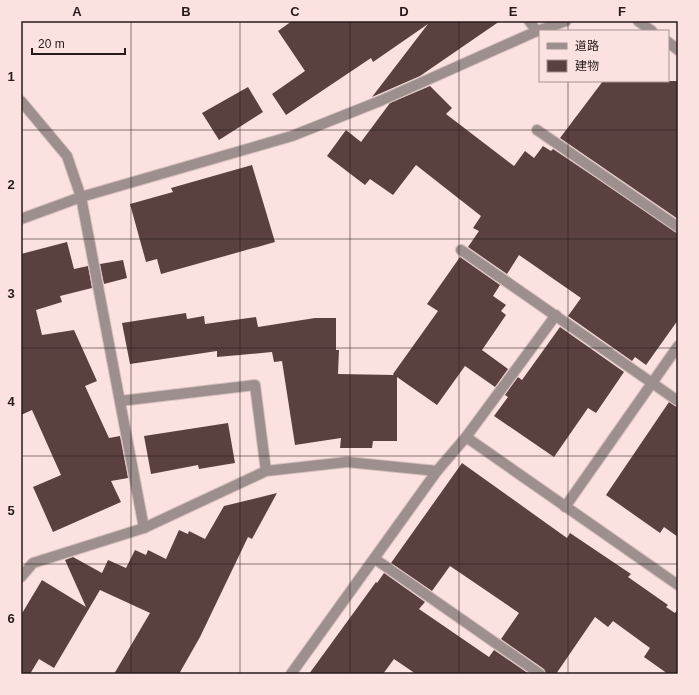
<svg xmlns="http://www.w3.org/2000/svg" width="699" height="695" font-family="Arial,'Noto Sans JP',sans-serif">
<rect width="100%" height="100%" fill="#fbe2e0"/>
<g fill="#5a4140">
<polygon points="292,21 500,21 420,76 372,97 428,24 373,62 371,58 286,115 272,94 305,71 278,31"/>
<polygon points="603,81 678,81 678,219 560,138"/>
<polygon points="430,86 452,108 446,114 514,166 525,151 534,158 543,146 551,151 553,149 678,233 678,320 646,365 635,357 632,361 568,316 581,298 519,255 507,274 468,247 479,231 473,228 481,216 416,165 393,195 370,179 365,185 327,156 346,130 361,142 390,103"/>
<polygon points="248,87 263,112 219,140 202,113"/>
<polygon points="252,165 275,242 161,274 157,259 146,262 130,204 173,192 171,188"/>
<polygon points="67,242 74,269 88,266 92,288 60,296 62,302 36,310 42,335 74,330 97,381 85,386 109,438 120,436 128,478 111,481 121,502 53,532 33,487 61,475 32,410 21,415 21,254"/>
<polygon points="460,257 500,285 493,296 506,305 501,311 506,315 482,350 508,369 495,387 465,366 437,405 397,377 397,441 373,441 372,448 340,448 341,438 295,445 282,361 274,362 272,352 217,357 217,351 130,364 122,323 186,313 187,319 204,316 205,324 256,317 258,327 315,318 336,318 336,350 339,350 338,374 394,375 393,374 438,311 427,304"/>
<polygon points="123,260 127,278 104,284 100,264"/>
<polygon points="560,327 624,372 596,413 588,408 554,457 494,416 508,397 505,395 518,377 522,380"/>
<polygon points="669,402 678,407 678,537 664,527 660,533 606,495"/>
<polygon points="228,423 235,463 199,469 198,465 151,474 144,436"/>
<polygon points="462,463 567,538 570,533 631,574 628,577 668,605 666,607 675,613 678,609 678,674 668,674 644,657 650,648 613,621 608,627 595,617 556,674 546,674 544,669 501,639 519,613 450,566 432,591 391,563"/>
<polygon points="277,493 252,539 248,537 200,637 179,674 114,674 150,613 100,590 54,668 39,659 30,674 21,674 21,615 42,580 86,607 65,560 73,557 102,573 108,560 126,568 135,550 146,555 148,550 166,559 179,530 188,534 189,531 205,539 224,506"/>
<polygon points="384,573 425,602 419,609 489,657 494,650 529,674 416,674 394,659 383,674 309,674 376,582 377,583"/>
</g>
<g fill="none" stroke-linecap="round" stroke-linejoin="round">
<g stroke="#d5bebc" stroke-width="12">
<g id="street">
<polyline points="529,21 537,31"/>
<polyline points="638,21 652,31"/>
<polyline points="668,42 678,50"/>
<polyline points="21,101 67,156 81,197 144,528"/>
<polyline points="537,130 678,227"/>
<polyline points="21,219 81,197 292,136 380,101 537,31 566,21"/>
<polyline points="461,250 678,401"/>
<polyline points="120,401 255,385 266,471"/>
<polyline points="466,437 678,585"/>
<polyline points="565,507 678,346"/>
<polyline points="375,559 540,674"/>
<polyline points="21,577 33,563 144,528 266,471 347,462 437,471"/>
<polyline points="291,674 437,471 466,437 556,315"/>
</g>
</g>
<use href="#street" stroke="#9c8f8e" stroke-width="10"/>
</g>
<path fill="none" stroke="#261b1a" stroke-width="1" stroke-opacity="0.55" d="M131,21V674M240,21V674M350,21V674M459,21V674M568,21V31M568,81V674M21,130H678M21,239H678M21,348H678M21,456H678M21,564H678"/>
<rect width="699" height="695" fill="none" stroke="#fbe2e0" stroke-width="44"/>
<rect x="539" y="30" width="130" height="52" fill="#fbe2e0" stroke="#a69291"/>
<rect x="547" y="43" width="20" height="6" fill="#9c8f8e" stroke="#a69291"/>
<text x="575" y="50" font-size="12" fill="#261b1a">道路</text>
<rect x="547" y="60" width="20" height="12" fill="#5a4140" stroke="#a69291"/>
<text x="575" y="70" font-size="12" fill="#261b1a">建物</text>
<path d="M32 48v6h93v-6" fill="none" stroke="#261b1a" stroke-width="2"/>
<text x="38" y="48" font-size="12" fill="#261b1a" stroke="#fbe2e0" stroke-width="3" paint-order="stroke">20 m</text>
<rect x="22" y="22" width="655" height="651" fill="none" stroke="#261b1a" stroke-width="1.5"/>
<g font-size="13" text-anchor="middle" font-weight="bold" fill="#261b1a">
<text x="77" y="16">A</text>
<text x="186" y="16">B</text>
<text x="295" y="16">C</text>
<text x="404" y="16">D</text>
<text x="513" y="16">E</text>
<text x="622" y="16">F</text>
<text x="11" y="81">1</text>
<text x="11" y="189">2</text>
<text x="11" y="298">3</text>
<text x="11" y="406">4</text>
<text x="11" y="515">5</text>
<text x="11" y="623">6</text>
</g>
</svg>
